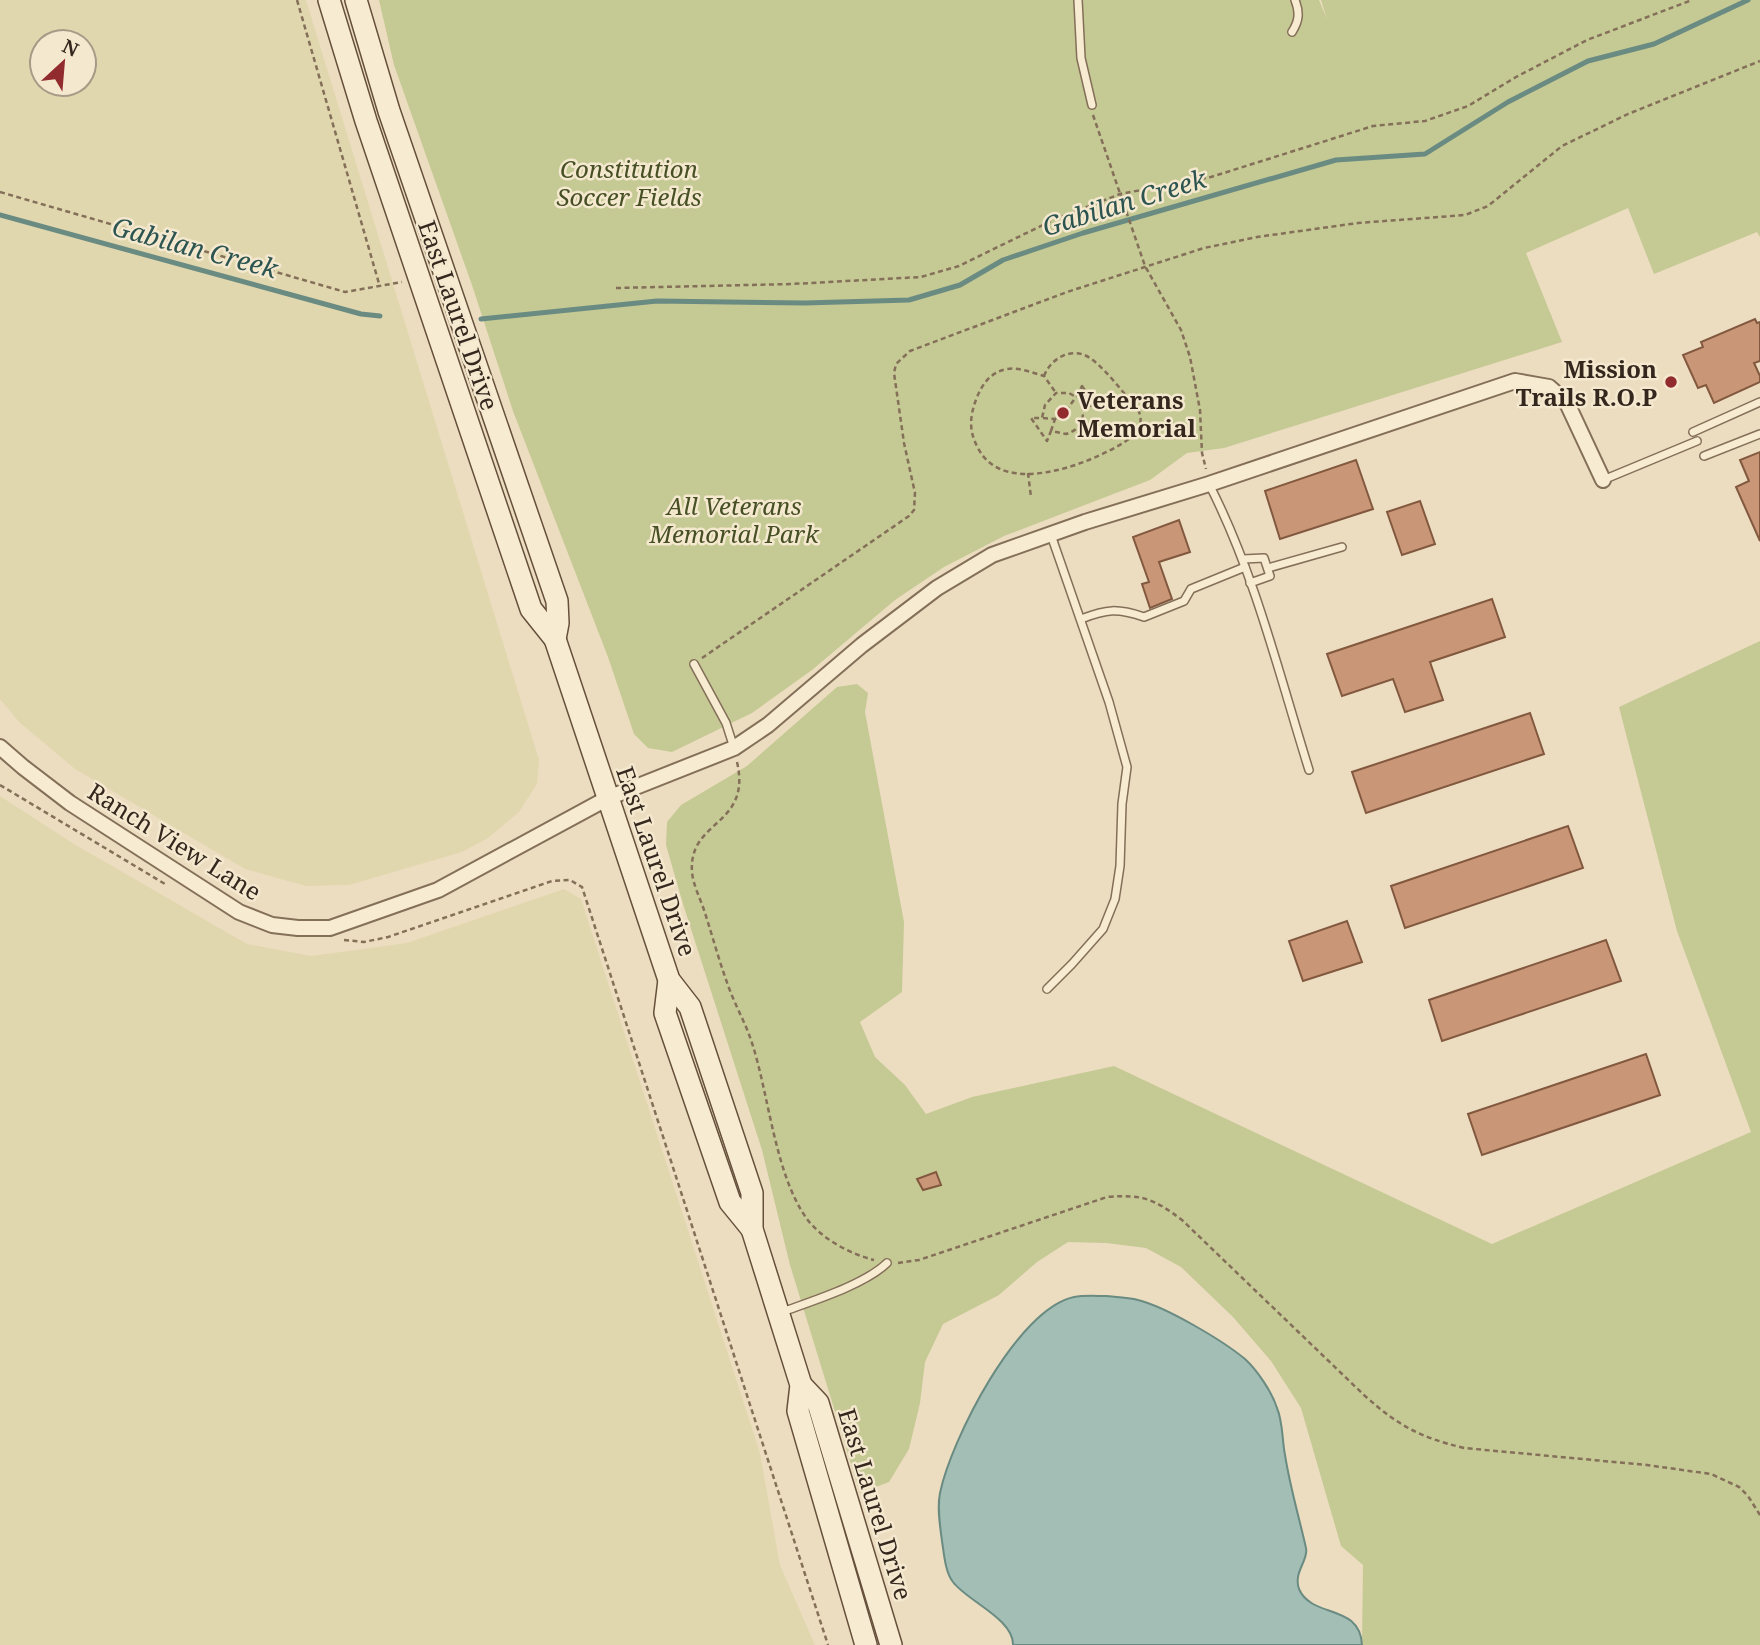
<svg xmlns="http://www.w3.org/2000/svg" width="1760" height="1645" font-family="'Noto Serif',serif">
<rect width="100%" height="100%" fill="#ecddc0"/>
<g fill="#e1d7ae" fill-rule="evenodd">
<path d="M0,0H306L539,760L537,784L519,812L488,838L462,852L349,885L306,886L245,869L75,769L19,722L0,699ZM84,42V84H42V42Z"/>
<polygon points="0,796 74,844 247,944 311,956 407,943 564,889 581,899 760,1453 780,1565 815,1645 0,1645"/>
</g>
<g fill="#c5c994">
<polygon points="379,0 1319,0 1327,19 1321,0 1760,0 1760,237 1757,232 1654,274 1628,208 1526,253 1562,342 1224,448 1187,453 1150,480 1004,536 944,567 895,600 812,670 752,713 672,752 648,748 634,734 608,657 513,411 472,285 394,65"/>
<polygon points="1760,641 1760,1645 1362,1645 1363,1565 1341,1546 1301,1408 1271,1361 1233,1317 1181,1267 1146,1248 1106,1243 1068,1242 1037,1262 999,1295 943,1324 925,1362 920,1403 909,1449 889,1482 860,1493 790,1265 762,1150 683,904 666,845 667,822 681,805 747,766 837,687 857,684 868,693 865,712 904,922 902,992 860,1022 875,1057 905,1085 926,1114 972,1097 1114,1066 1492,1244 1751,1132 1677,931 1619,707"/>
</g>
<path fill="#a3beb5" stroke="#6a8b82" stroke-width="2" d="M1106,1296C1116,1297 1128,1297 1138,1300C1166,1307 1222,1340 1245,1359C1257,1370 1272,1392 1277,1408C1283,1422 1282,1440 1285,1455C1290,1487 1299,1517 1306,1548C1309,1560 1293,1572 1299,1589C1312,1619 1360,1603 1362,1645H1013C1014,1619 967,1601 953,1582C945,1572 944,1553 942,1541C940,1526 937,1508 940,1493C951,1440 1017,1309 1074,1297C1084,1295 1096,1296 1106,1296Z"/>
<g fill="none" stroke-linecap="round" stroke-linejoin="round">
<g stroke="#6a8b82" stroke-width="5">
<polyline points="0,215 361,314 380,316"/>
<polyline points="481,319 657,301 805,303 909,300 960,285 1003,260 1083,233 1336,160 1425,154 1508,102 1588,61 1654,44 1748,0"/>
</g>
</g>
<g fill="#c99777" stroke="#82583f" stroke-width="2">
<polygon points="1755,319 1757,323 1760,322 1760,361 1754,363 1760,376 1760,382 1714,403 1706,385 1698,388 1683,355 1703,347 1701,342"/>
<polygon points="1760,452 1760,541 1736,487 1749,481 1740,460"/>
<polygon points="1356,460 1373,509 1280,539 1265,491"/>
<polygon points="1420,501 1435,544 1402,555 1387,512"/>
<polygon points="1179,520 1190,552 1159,562 1172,599 1150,608 1142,584 1149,582 1133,537"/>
<polygon points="1492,599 1505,637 1430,662 1443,700 1405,712 1393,679 1342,696 1327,654"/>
<polygon points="1530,713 1544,754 1366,813 1352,772"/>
<polygon points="1568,826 1583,868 1405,928 1391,886"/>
<polygon points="1347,921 1362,962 1303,981 1289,941"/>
<polygon points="1606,940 1621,981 1442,1041 1429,1000"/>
<polygon points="1646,1054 1660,1095 1482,1155 1468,1114"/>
<polygon points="936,1172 941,1185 923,1190 917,1179"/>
</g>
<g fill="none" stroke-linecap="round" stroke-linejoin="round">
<g stroke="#846f59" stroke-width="10">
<g id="lane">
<polyline points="1078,0 1081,58 1092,105"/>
<path d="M1292,32C1299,21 1300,13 1295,0"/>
<polyline points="1693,432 1760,402"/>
<polyline points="1704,456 1760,434"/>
<polyline points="1603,480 1697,441"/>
<path d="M1209,484C1255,574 1279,674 1309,770"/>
<polyline points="1243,559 1264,558 1270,576 1250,583"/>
<polyline points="1268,568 1342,547"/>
<path d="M1081,619C1107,609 1117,608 1144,617L1184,601L1191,589L1245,567"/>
<polyline points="694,664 726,723 734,748"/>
<polyline points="1047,989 1072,964 1103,929 1115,899 1120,866 1122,804 1127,767 1109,702 1051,535"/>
<path d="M782,1312C812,1301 864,1285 887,1263"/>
</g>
</g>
<g stroke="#846f59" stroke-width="18">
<polyline id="street" points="0,747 23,767 70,803 239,912 272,925 298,928 330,928 438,890 608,798 734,748 768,725 862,645 937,588 992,555 1085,522 1209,484 1515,381 1549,387 1567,403 1603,480"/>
</g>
<g stroke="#66503c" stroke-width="24">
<g id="secondary">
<polyline points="329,0 366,121 531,609 555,639 669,980 690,1007 752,1193 752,1229 801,1385 798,1411 866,1645"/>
<polyline points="356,0 389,111 557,601 558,623 555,639"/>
<polyline points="669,980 665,1013 730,1202 752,1229"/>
<polyline points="801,1385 818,1403 891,1645"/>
</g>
</g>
<g stroke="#846f59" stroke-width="2.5" stroke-dasharray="5 3.5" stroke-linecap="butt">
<polyline points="297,0 380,287"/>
<polyline points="1093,115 1145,266 1181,330 1190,357 1200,410 1202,453 1206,469"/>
<polyline points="0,192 345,292 402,282"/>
<polyline points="616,288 792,284 921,277 959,266 1051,221 1120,194 1211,177 1373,126 1425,121 1468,106 1516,77 1587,40 1692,0"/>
<path d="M1044,376C1051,358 1072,346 1090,358C1107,370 1122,392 1137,408C1146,423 1137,434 1123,443C1089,464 1003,498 978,448C968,430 970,415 977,397C983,383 991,372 1007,369C1019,367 1033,373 1044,376L1056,393"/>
<path d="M1082,386L1095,405L1083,407C1084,420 1080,430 1066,434L1051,431L1047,441L1031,418H1042L1045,405L1056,393H1069L1076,397Z"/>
<circle cx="1064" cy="414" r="4"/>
<polyline points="1066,411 1076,397"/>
<polyline points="1043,418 1055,419 1060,416"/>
<polyline points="1051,431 1055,419"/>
<polyline points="1028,473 1031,497"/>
<polyline points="702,658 909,516 914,510 915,493 904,443 894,373 896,364 910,351 1067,292 1204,248 1257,237 1358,223 1465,215 1488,206 1562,146 1628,114 1760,61"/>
<path d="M737,762C752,827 688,819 692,872C693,885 701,900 705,913C713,938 720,964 729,988C736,1007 746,1024 752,1043C769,1095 775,1175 807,1219C822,1239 850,1254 874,1260"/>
<polyline points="0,785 165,884"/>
<polyline points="344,940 364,942 388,937 552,881 570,880 582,887 828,1645"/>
<path d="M898,1263L919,1260L1107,1197C1143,1194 1154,1199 1182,1220L1365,1396C1399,1426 1419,1437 1464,1448L1647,1465L1711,1474L1739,1487L1748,1496L1760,1515"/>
</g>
<use href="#lane" stroke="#f7ebd2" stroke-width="7"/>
<use href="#street" stroke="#f7ebd2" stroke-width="14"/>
<use href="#secondary" stroke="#f7ebd2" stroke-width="21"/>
</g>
<g fill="#912b2e" stroke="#f4e8cf" stroke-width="2.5">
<circle cx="1671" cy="382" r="7"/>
<circle cx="1063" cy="413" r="7"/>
</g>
<g text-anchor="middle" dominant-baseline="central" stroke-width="5" stroke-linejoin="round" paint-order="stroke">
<g font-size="24" font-style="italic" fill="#465024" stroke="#f4e8cf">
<text x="629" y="168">Constitution<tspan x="629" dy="28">Soccer Fields</tspan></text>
<text x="734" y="505">All Veterans<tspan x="734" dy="28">Memorial Park</tspan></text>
</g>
<g font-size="24" fill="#34271d" stroke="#f4e8cf">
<text transform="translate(459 315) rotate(71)">East Laurel Drive</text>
<text transform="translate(175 841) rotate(32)">Ranch View Lane</text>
<text transform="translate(657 861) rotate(71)">East Laurel Drive</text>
<text transform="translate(876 1504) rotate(73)">East Laurel Drive</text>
</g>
<g font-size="24" font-weight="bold" fill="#34271d" stroke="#f4e8cf" text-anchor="end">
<text x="1657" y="368">Mission<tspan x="1657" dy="28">Trails R.O.P</tspan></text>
<text x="1077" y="399" text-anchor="start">Veterans<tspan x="1077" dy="28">Memorial</tspan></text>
</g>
<g font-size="26" font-style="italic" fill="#2c5450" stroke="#f4e8cf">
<text transform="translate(1124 202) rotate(-17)">Gabilan Creek</text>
<text transform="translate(195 247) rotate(15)">Gabilan Creek</text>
</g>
</g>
<g transform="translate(63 63) rotate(26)"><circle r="33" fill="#f4e8cf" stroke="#a79b88" stroke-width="2"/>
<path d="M0-5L12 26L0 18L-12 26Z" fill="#912b2e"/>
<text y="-10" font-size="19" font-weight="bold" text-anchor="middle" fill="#34271d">N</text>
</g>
</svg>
